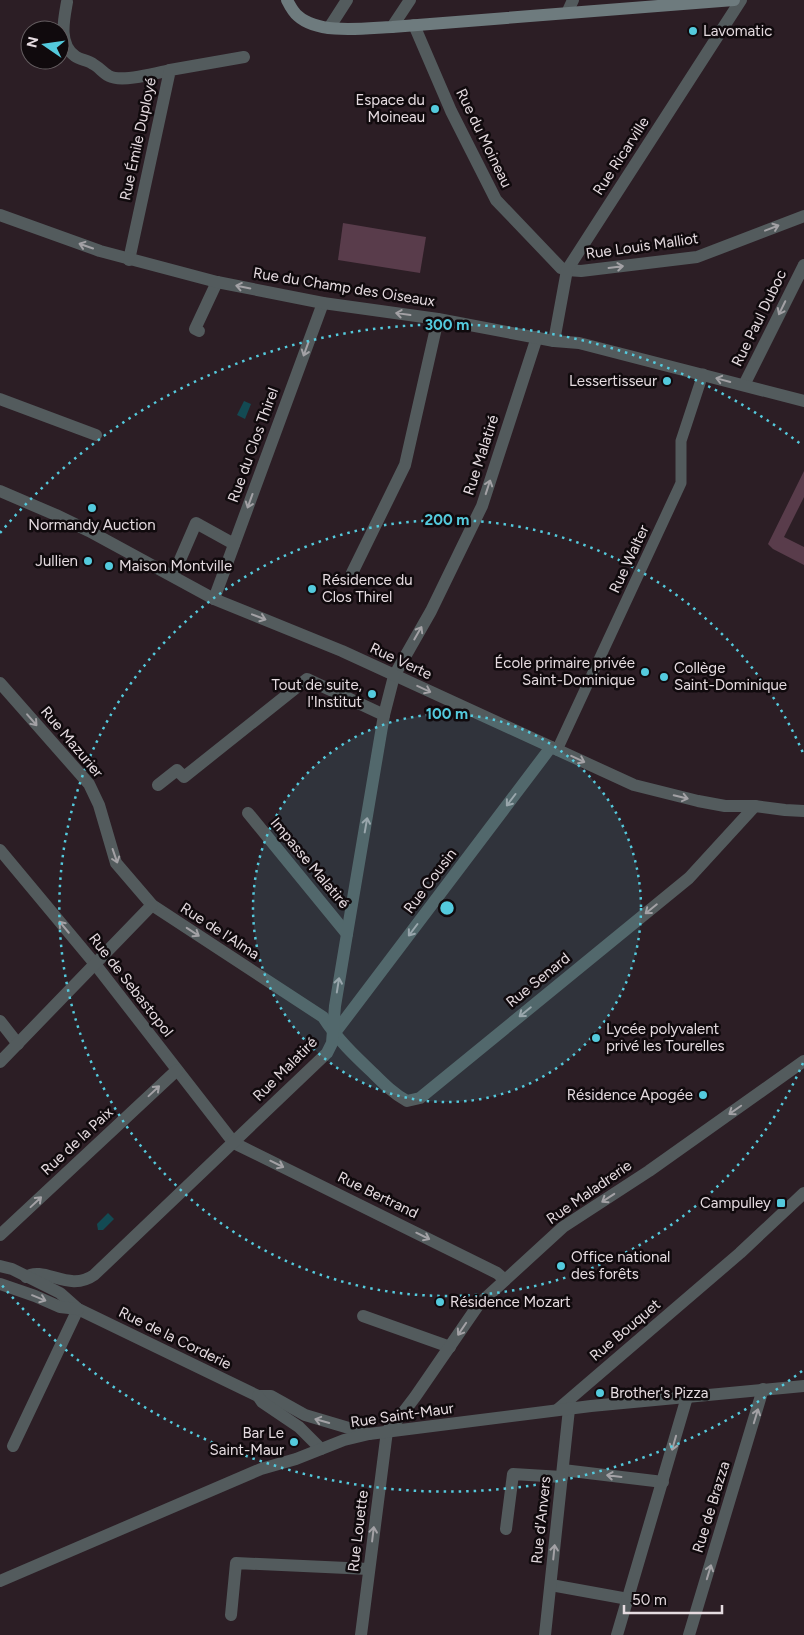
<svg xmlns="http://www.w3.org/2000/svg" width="804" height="1635" font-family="Figtree,sans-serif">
<rect width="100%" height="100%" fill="#2c1e25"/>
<g fill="#593c4b">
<polygon points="343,223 426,237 420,273 338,260"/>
<polygon points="804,471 804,497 784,537 804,547 804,565 773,549 768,544"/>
</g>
<g fill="#134a53">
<polygon points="244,401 251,404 245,419 237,415"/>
<polygon points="108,1213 114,1219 103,1230 98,1230 97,1224"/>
</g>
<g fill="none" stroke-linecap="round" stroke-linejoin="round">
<polyline stroke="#535b5d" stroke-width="11" points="557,750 681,483 681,441 703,374"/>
<g stroke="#535b5d" stroke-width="12">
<path d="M67,2C64,19 58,44 75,56C80,60 88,60 93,64C99,67 103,73 109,76C122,83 156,73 170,70"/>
<polyline points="567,13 573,0"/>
<polyline points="414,25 451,111 496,200 561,268 567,270 581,271 697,257 804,216"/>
<polyline points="392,27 410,0"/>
<polyline points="329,28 347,0"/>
<polyline points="129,260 170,70 244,57"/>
<polyline points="199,331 195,329 217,282"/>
<polyline points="554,341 567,270 741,0"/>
<polyline points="744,385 804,265"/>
<polyline points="0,399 96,435"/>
<polyline points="352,573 405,465 438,319"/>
<polyline points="173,576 196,523 234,544"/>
<polyline points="214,599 323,303"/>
<path d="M0,683L89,784L99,805L116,863L152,905L323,1017C337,1039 355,1056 373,1073C384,1084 394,1094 407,1101L420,1098L689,878L755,806"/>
<polyline points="158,785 177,770 184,777 307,679 384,715"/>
<polyline points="248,813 347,934"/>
<polyline points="0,850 95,964 234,1143 497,1273 505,1280"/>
<polyline points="0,1021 18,1044"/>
<polyline points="334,1034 551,747"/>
<polyline points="0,1062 152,905"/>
<polyline points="0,1235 177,1070"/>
<path d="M26,1277C44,1265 69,1293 94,1275L327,1053L332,1043L335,1006L347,934L384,715L394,676L431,611L482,506L537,337"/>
<polyline points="363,1316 450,1347"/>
<polyline points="13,1446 78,1309"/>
<polyline points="563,1470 663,1482"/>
<polyline points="506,1529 513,1474 562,1477"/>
<polyline points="551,1585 628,1599"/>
<polyline points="231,1615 236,1563 369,1569"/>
<polyline points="361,1635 387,1431 399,1418 415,1397 479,1304 563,1227 649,1171 804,1061"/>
<polyline points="545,1635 569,1409"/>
<polyline points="617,1635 687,1397"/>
<polyline points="689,1635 763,1389"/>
</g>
<g stroke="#535b5d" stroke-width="12">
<polyline points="0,215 100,251 217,282 323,303 438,319 554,341 579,343 804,401"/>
<polyline points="0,491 56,515 89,531 214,599 342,651 634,785 698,801 725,806 755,806 785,810 804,811"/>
<polyline points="0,1266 12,1269 60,1293 78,1309 258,1396 271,1396 305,1415 369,1434"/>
<polyline points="0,1284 35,1296 60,1307 78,1309"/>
<polyline points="258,1396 262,1402 299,1427 321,1449"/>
<polyline points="557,1410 740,1253 804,1193"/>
<polyline points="0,1581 261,1469 296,1459 344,1440 369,1434 591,1406 804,1386"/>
</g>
<path stroke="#6e7b7e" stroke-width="12" d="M287,0C290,6 293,12 298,16C319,35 366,28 392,27L734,0"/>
</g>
<defs><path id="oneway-shaft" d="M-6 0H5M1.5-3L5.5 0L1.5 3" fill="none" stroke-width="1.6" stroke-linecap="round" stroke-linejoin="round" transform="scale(1.25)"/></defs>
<g stroke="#a3a1a5">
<use href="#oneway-shaft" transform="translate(772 228) rotate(-21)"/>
<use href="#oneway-shaft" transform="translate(86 246) rotate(-161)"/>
<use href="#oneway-shaft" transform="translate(616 267) rotate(-7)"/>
<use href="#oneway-shaft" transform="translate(243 287) rotate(-169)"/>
<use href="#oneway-shaft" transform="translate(782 308) rotate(116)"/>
<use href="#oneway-shaft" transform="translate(403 314) rotate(-172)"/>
<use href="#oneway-shaft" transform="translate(306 349) rotate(110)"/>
<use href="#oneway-shaft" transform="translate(723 380) rotate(-165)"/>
<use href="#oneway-shaft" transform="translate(488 487) rotate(-72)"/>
<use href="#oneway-shaft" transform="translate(250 501) rotate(110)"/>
<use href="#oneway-shaft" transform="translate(259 617) rotate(21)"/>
<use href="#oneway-shaft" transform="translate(418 633) rotate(-60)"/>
<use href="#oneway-shaft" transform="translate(424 689) rotate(25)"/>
<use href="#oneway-shaft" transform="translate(32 720) rotate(49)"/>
<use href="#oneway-shaft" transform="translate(578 759) rotate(25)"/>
<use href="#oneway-shaft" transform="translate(681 797) rotate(14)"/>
<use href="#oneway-shaft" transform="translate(511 800) rotate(127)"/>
<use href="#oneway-shaft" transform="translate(366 825) rotate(-80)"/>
<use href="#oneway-shaft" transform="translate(115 856) rotate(71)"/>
<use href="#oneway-shaft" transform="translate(651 909) rotate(141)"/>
<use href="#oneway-shaft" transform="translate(64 927) rotate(-130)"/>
<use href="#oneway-shaft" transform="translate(413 930) rotate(127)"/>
<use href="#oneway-shaft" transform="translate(193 932) rotate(33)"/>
<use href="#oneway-shaft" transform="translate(338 985) rotate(-81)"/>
<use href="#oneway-shaft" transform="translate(525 1012) rotate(141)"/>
<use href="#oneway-shaft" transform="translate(154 1091) rotate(-43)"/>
<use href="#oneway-shaft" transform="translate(735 1110) rotate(145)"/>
<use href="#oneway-shaft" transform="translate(277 1164) rotate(26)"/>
<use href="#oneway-shaft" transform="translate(608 1198) rotate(147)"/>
<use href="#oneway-shaft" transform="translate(36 1202) rotate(-43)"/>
<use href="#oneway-shaft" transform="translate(423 1236) rotate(26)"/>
<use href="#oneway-shaft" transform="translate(39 1298) rotate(22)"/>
<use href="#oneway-shaft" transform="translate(462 1329) rotate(124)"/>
<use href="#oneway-shaft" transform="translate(756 1416) rotate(-73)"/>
<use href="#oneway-shaft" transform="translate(322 1421) rotate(-164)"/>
<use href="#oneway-shaft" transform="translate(674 1443) rotate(106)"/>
<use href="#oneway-shaft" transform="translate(614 1476) rotate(-173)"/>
<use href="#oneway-shaft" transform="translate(373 1534) rotate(-83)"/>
<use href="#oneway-shaft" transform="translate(554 1552) rotate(-84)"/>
<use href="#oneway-shaft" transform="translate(709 1572) rotate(-73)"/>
</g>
<circle cx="447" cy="908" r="194" fill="#54cadd" fill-opacity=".12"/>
<g fill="none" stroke="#54cadd" stroke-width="2.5" stroke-dasharray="2.5 5">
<circle cx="447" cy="908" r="194"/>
<path d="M803 1063A388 388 0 1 1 803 753"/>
<path d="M802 1371A583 583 0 0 1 0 1283M0 533A583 583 0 0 1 802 445"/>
</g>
<g fill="#54cadd" stroke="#100a0d" stroke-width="2">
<circle cx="693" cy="31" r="5"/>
<circle cx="435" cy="109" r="5"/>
<circle cx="667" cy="381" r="5"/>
<circle cx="92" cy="508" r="5"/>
<circle cx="88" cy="561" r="5"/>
<circle cx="109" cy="566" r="5"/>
<circle cx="312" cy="589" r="5"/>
<circle cx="645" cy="672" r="5"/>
<circle cx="664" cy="677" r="5"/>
<circle cx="372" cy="694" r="5"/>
<circle cx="596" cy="1038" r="5"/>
<circle cx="703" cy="1095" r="5"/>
<rect x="776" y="1198" width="10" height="10" rx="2.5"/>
<circle cx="561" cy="1266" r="5"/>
<circle cx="440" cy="1302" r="5"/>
<circle cx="600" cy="1393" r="5"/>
<circle cx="294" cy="1442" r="5"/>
</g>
<g text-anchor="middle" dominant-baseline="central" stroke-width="5" stroke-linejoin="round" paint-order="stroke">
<g font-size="15" fill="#e5dbe0" stroke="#100a0d" text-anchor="start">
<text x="703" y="31">Lavomatic</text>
<text x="425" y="100" text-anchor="end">Espace du<tspan x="425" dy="17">Moineau</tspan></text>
<text x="657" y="381" text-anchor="end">Lessertisseur</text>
<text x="92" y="525" text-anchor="middle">Normandy Auction</text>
<text x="78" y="561" text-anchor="end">Jullien</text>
<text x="119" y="566">Maison Montville</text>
<text x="322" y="580">Résidence du<tspan x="322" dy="17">Clos Thirel</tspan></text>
<text x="635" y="663" text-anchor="end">École primaire privée<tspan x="635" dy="17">Saint-Dominique</tspan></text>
<text x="674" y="668">Collège<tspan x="674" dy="17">Saint-Dominique</tspan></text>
<text x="362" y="685" text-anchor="end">Tout de suite,<tspan x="362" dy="17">l'Institut</tspan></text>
<text x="606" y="1029">Lycée polyvalent<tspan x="606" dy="17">privé les Tourelles</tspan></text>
<text x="693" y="1095" text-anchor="end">Résidence Apogée</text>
<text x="771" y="1203" text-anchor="end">Campulley</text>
<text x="571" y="1257">Office national<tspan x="571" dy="17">des forêts</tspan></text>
<text x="450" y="1302">Résidence Mozart</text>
<text x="610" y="1393">Brother's Pizza</text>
<text x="284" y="1433" text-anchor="end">Bar Le<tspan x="284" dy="17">Saint-Maur</tspan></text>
</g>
<g font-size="15" fill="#e5dbe0" stroke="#100a0d">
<text transform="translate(484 138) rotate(64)">Rue du Moineau</text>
<text transform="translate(138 139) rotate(-78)">Rue Émile Duployé</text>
<text transform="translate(621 156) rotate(-57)">Rue Ricarville</text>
<text transform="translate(642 246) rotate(-8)">Rue Louis Malliot</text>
<text transform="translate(344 287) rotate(9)">Rue du Champ des Oiseaux</text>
<text transform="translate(759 318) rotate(-64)">Rue Paul Duboc</text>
<text transform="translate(253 445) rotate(-70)">Rue du Clos Thirel</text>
<text transform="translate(481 455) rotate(-72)">Rue Malatiré</text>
<text transform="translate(629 559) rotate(-65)">Rue Walter</text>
<text transform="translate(401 661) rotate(25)">Rue Verte</text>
<text transform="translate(72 742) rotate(50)">Rue Mazurier</text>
<text transform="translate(310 863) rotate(50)">Impasse Malatiré</text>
<text transform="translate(430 881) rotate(-53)">Rue Cousin</text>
<text transform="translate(220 931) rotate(33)">Rue de l'Alma</text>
<text transform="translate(538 980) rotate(-39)">Rue Senard</text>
<text transform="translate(131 985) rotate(52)">Rue de Sebastopol</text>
<text transform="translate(285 1069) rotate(-45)">Rue Malatiré</text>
<text transform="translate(77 1141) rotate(-43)">Rue de la Paix</text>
<text transform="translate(589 1192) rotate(-35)">Rue Maladrerie</text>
<text transform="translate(378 1195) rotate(26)">Rue Bertrand</text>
<text transform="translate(625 1330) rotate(-40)">Rue Bouquet</text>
<text transform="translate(175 1338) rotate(26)">Rue de la Corderie</text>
<text transform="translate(402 1415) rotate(-8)">Rue Saint-Maur</text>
<text transform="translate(711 1507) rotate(-73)">Rue de Brazza</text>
<text transform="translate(541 1520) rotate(-84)">Rue d'Anvers</text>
<text transform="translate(358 1531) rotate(-83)">Rue Louette</text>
</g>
</g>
<circle cx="447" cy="908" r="8" fill="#54cadd" stroke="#100a0d" stroke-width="2.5"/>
<g font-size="15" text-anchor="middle" font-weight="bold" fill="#54cadd" stroke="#100a0d" stroke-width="5" stroke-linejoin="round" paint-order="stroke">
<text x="447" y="330">300 m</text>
<text x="447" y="525">200 m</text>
<text x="447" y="719">100 m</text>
</g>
<g transform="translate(45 45) rotate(283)"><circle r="24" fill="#100a0d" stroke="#655e61"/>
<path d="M0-4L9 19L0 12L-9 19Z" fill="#54cadd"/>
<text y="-8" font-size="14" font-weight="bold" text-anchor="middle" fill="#e5dbe0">N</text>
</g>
<path d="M624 1605v8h98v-8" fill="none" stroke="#e5dbe0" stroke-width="2.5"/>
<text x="632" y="1605" font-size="15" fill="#e5dbe0" stroke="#100a0d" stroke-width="4" paint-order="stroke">50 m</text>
</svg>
